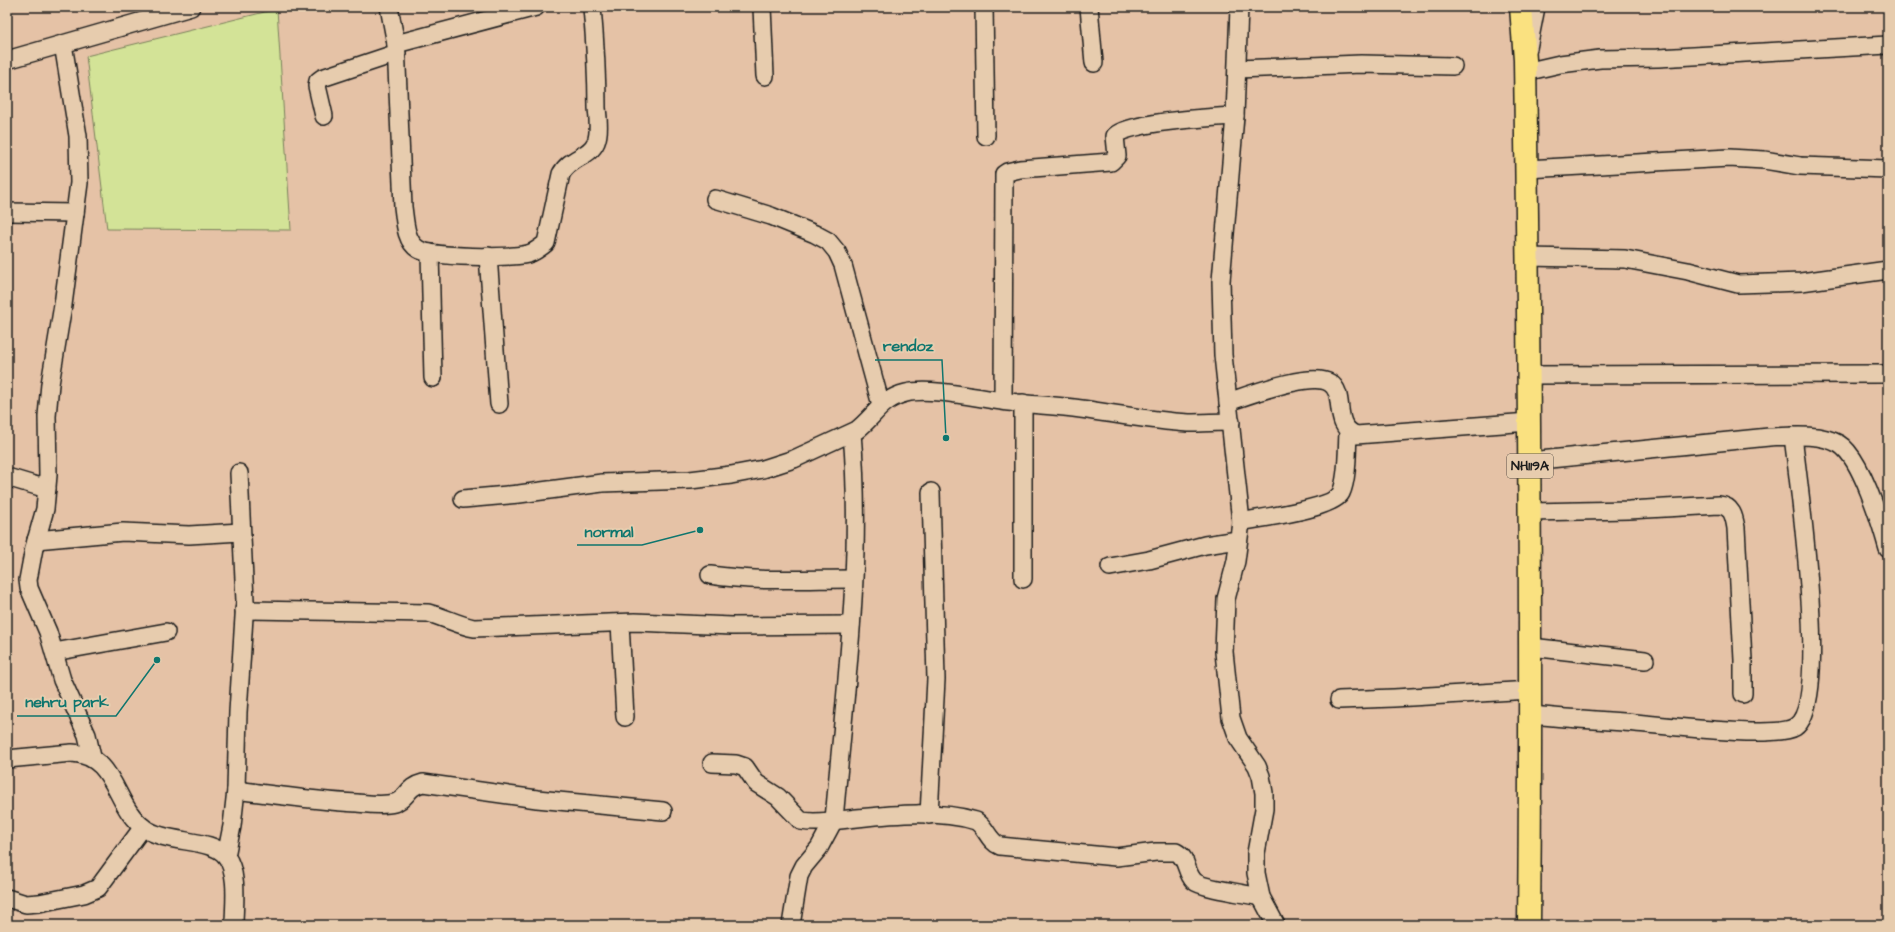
<svg xmlns="http://www.w3.org/2000/svg" width="1895" height="932" font-family="'Architects Daughter',sans-serif">
<rect width="100%" height="100%" fill="#e5c2a6"/>
<filter id="ink" filterUnits="userSpaceOnUse"><feTurbulence type="fractalNoise" baseFrequency=".025" numOctaves="2"/><feDisplacementMap in="SourceGraphic" scale="8" xChannelSelector="R" yChannelSelector="G"/><feConvolveMatrix kernelMatrix="1 2 1 2 8 2 1 2 1" color-interpolation-filters="sRGB"/></filter>
<g filter="url(#ink)">
<polygon fill="#d3e397" stroke="#78805a" points="277,9 291,230 107,229 86,56"/>
<g fill="none" stroke-linecap="round" stroke-linejoin="round">
<g stroke="#1c1c1c" stroke-width="20">
<g id="minor">
<path d="M389,7L396,44L403,207C405,220 405,241 418,249C432,258 511,258 528,254C535,252 540,248 546,243L561,174C570,157 589,158 596,142C600,132 598,118 597,108C597,74 595,41 592,7"/>
<polyline points="762,7 765,76"/>
<polyline points="984,7 986,136"/>
<polyline points="1089,7 1094,63"/>
<polyline points="1239,7 1235,116 1221,281 1223,355 1241,522 1236,561 1226,599 1224,652 1231,718 1238,738 1257,766 1261,776 1264,793 1264,809 1256,853 1256,873 1261,897 1276,925"/>
<polyline points="63,44 78,136 79,183 63,305 50,384 47,416 48,475 45,509 34,548 28,580 29,588 48,632 62,680 87,735 92,757"/>
<polyline points="396,44 536,7"/>
<polyline points="1528,48 1536,7"/>
<polyline points="7,60 191,7"/>
<polyline points="1237,69 1361,64 1453,66"/>
<polyline points="1525,72 1560,64 1600,59 1658,58 1888,45"/>
<polyline points="324,116 317,86 318,81 322,78 397,53"/>
<polyline points="1526,169 1729,158 1764,160 1800,166 1888,169"/>
<polyline points="715,199 771,216 815,234 828,241 837,252 843,265 881,405"/>
<polyline points="7,212 75,213"/>
<polyline points="430,253 433,378"/>
<polyline points="488,256 499,404"/>
<polyline points="1527,257 1625,259 1688,271 1738,284 1801,282 1888,270"/>
<polyline points="1529,375 1888,374"/>
<path d="M1003,401L1004,174L1007,172L1020,169L1111,162L1117,156L1115,136C1125,122 1216,117 1235,116"/>
<path d="M1228,402C1249,395 1311,371 1330,383C1347,394 1331,425 1356,435L1529,422"/>
<polyline points="1023,403 1023,579"/>
<path d="M1530,461L1769,437C1791,436 1820,433 1839,444C1861,457 1881,524 1888,549"/>
<polyline points="7,477 47,489"/>
<path d="M463,499L519,494L602,483L690,480L731,475L763,469L794,459L857,430C875,416 881,399 906,393C930,387 977,398 1002,401C1028,405 1055,405 1081,409C1117,414 1152,421 1189,423C1203,423 1217,422 1231,422"/>
<path d="M1530,512L1629,510L1719,505C1732,506 1734,516 1736,528L1743,660V694"/>
<path d="M1241,522C1259,518 1333,509 1341,493C1348,478 1347,449 1348,432"/>
<polyline points="36,540 123,532 189,535 241,532"/>
<polyline points="1110,567 1149,560 1205,545 1238,540"/>
<path d="M710,575C757,582 806,579 853,579"/>
<path d="M244,610L428,613C444,617 458,625 474,628L635,622L732,626L851,625"/>
<polyline points="620,623 625,717"/>
<polyline points="1531,647 1645,660"/>
<polyline points="54,652 166,632"/>
<polyline points="1339,700 1394,698 1531,690"/>
<path d="M1531,715C1562,718 1593,720 1624,722C1654,724 1775,740 1795,727C1831,703 1798,481 1793,436"/>
<path d="M7,759L72,753C117,756 113,805 144,828C166,844 212,838 226,856C239,874 234,905 234,925"/>
<path d="M712,763L736,764L745,767L756,783L778,797L801,821C819,824 838,820 857,818C895,814 939,810 976,821C987,828 988,841 1000,846L1116,857L1156,852H1176C1188,858 1185,872 1194,881C1201,888 1248,894 1261,897"/>
<path d="M236,790C276,795 317,801 357,803C369,804 383,806 394,803C408,799 406,787 423,783L537,799L663,811"/>
<polyline points="929,815 936,679 931,492"/>
<polyline points="226,856 232,826 236,790 238,712 245,601 239,473"/>
<polyline points="7,898 26,904 39,903 84,894 98,888 143,827"/>
<path d="M791,925L799,876L804,866L819,848L834,820C845,692 863,562 852,433"/>
</g>
</g>
<g stroke="#1c1c1c" stroke-width="25">
<path id="highway" d="M1521,7L1525,60C1529,348 1532,637 1529,925"/>
</g>
<use href="#minor" stroke="#e7ccae" stroke-width="17"/>
<use href="#highway" stroke="#fae180" stroke-width="22"/>
</g>
</g>
<g text-anchor="middle" dominant-baseline="central" stroke-width="4" stroke-linejoin="round" paint-order="stroke">
<rect fill="#e7ccae" stroke="#595148" stroke-width="1" x="1507" y="454" width="46" height="24" rx="3"/>
<g font-size="14" font-weight="bold" fill="#1c1c1c">
<text x="1530" y="466">NH119A</text>
</g>
</g>
<path fill="none" stroke="#0f766e" stroke-width="1.5" d="M946 438L942 360H875M700 530L642 545H577M157 660L116 716H17"/>
<g fill="#0f766e" stroke="#e7ccae" stroke-width="1.5">
<circle cx="946" cy="438" r="4"/>
<circle cx="700" cy="530" r="4"/>
<circle cx="157" cy="660" r="4"/>
</g>
<g font-size="16" text-anchor="middle" font-weight="bold" fill="#0f766e" stroke="#e7ccae" stroke-width="4" stroke-linejoin="round" paint-order="stroke">
<text x="908" y="351">rendoz</text>
<text x="609" y="537">normal</text>
<text x="67" y="707">nehru park</text>
</g>
<rect width="1895" height="932" fill="none" stroke="#e7ccae" stroke-width="24"/>
<rect x="12" y="12" width="1871" height="908" fill="none" stroke="#1c1c1c" stroke-width="1.5" filter="url(#ink)"/>
</svg>
